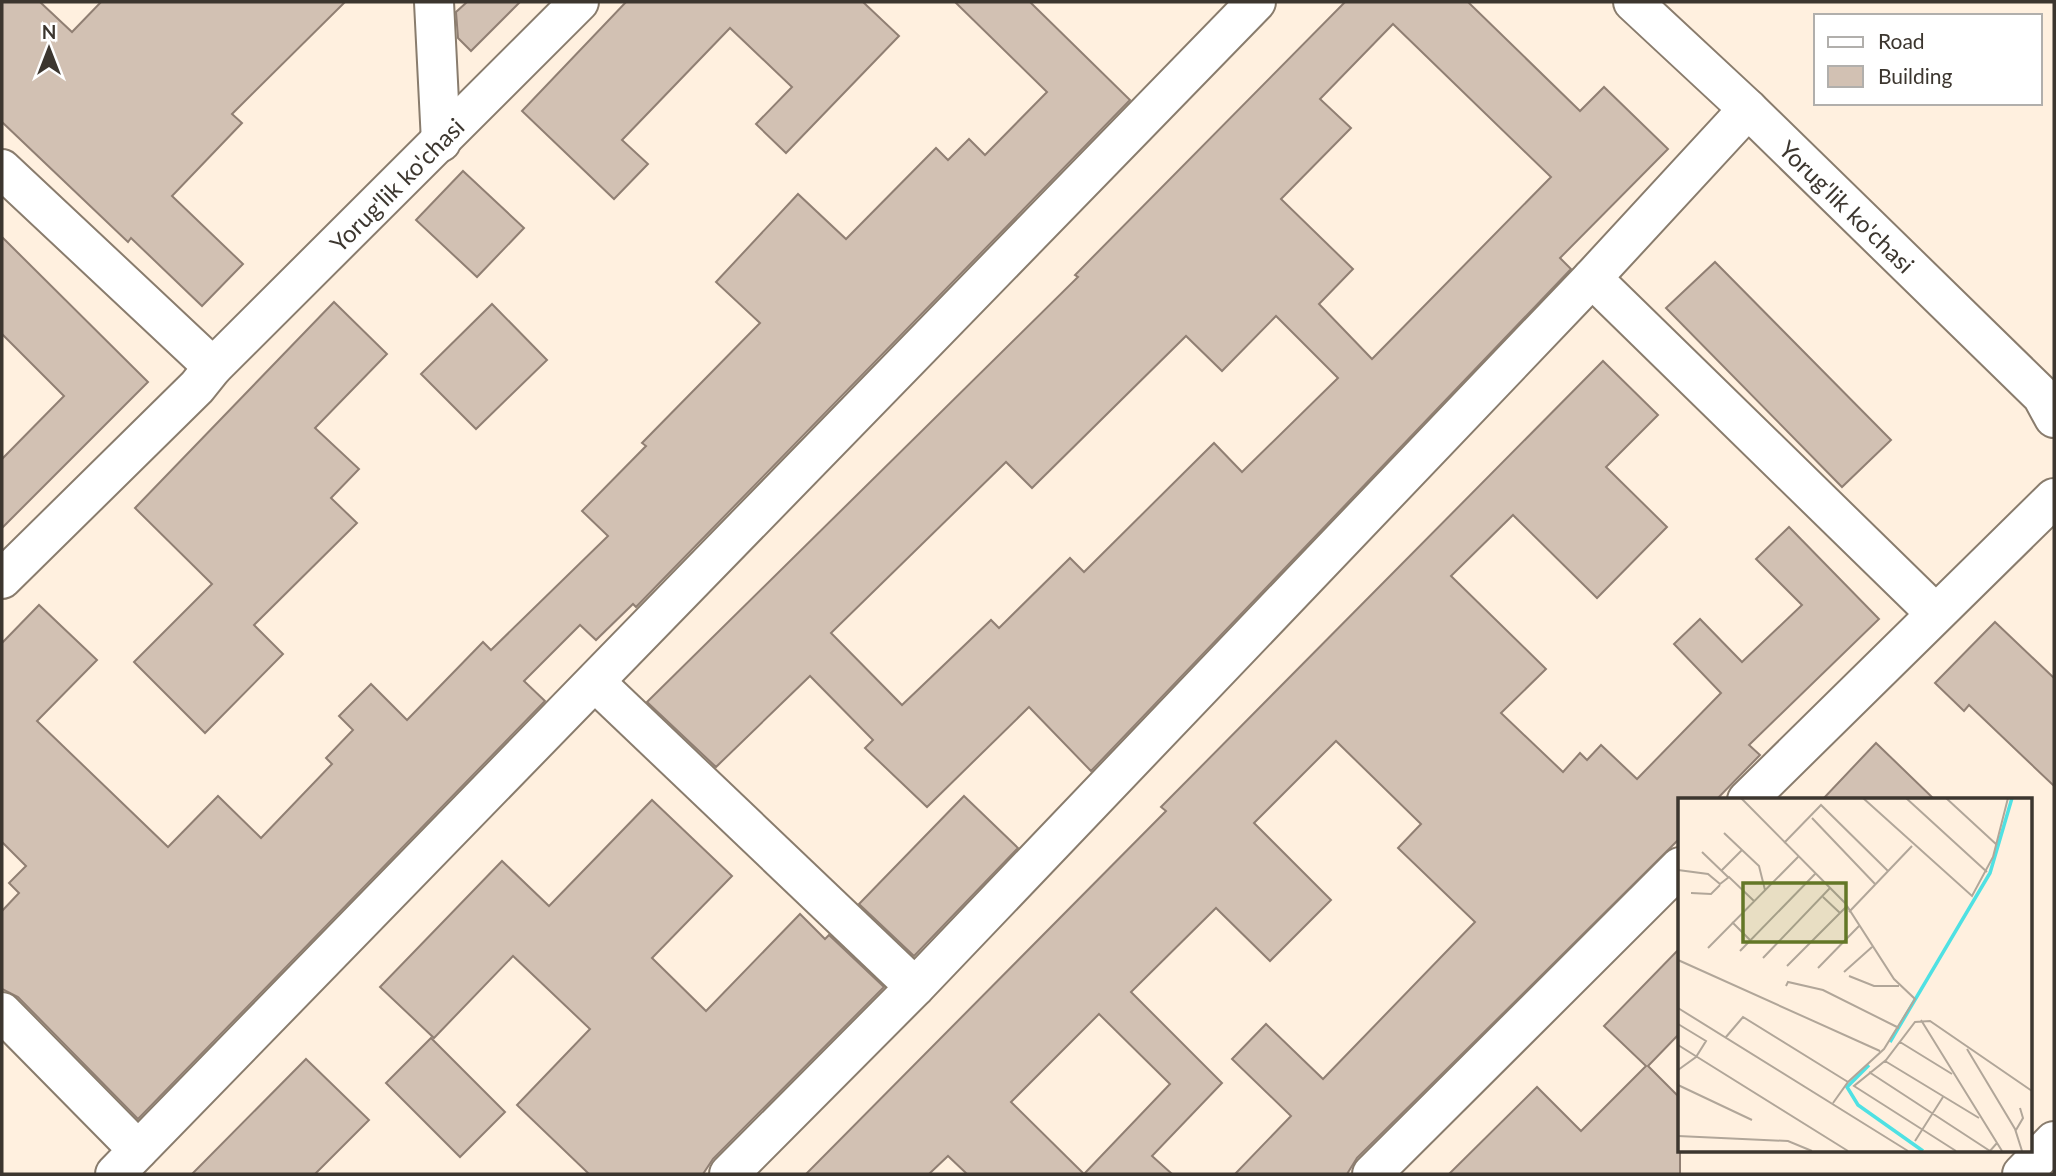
<svg xmlns="http://www.w3.org/2000/svg" width="2056" height="1176" font-family="Lato,sans-serif">
<rect width="100%" height="100%" fill="#fff0df"/>
<g fill="#d2c1b3" stroke="#907f73" stroke-width="2" fill-rule="evenodd">
<polygon points="2,2 40,2 72,32 101,2 345,2 232,114 242,123 172,196 243,264 202,306 131,238 128,242 2,122"/>
<polygon points="467,2 520,2 471,51 458,38 456,12"/>
<polygon points="626,2 863,2 899,36 786,153 756,124 792,87 730,28 622,140 648,164 614,199 522,111"/>
<polygon points="955,2 1030,2 1130,100 636,607 633,604 596,640 580,625 524,681 545,701 138,1119 18,997 2,989 2,911 19,893 9,883 26,866 2,842 2,643 39,605 97,660 37,721 168,847 218,796 261,838 332,764 326,758 353,730 339,716 371,684 407,720 483,642 491,650 608,536 582,511 646,446 642,443 760,323 716,282 798,194 846,239 936,148 948,160 969,139 985,155 1047,92"/>
<path d="M1345,2H1468L1580,111L1604,87L1668,149L1560,258L1571,269L1091,771L1029,707L927,807L865,748L873,740L810,676L716,767L647,702L1078,277L1075,275ZM1393,24L1551,177L1372,359L1319,304L1353,269L1281,199L1351,128L1320,99ZM1276,316L1338,378L1242,472L1214,443L1084,572L1070,558L999,628L991,620L902,705L831,633L1006,462L1032,488L1186,336L1222,371Z"/>
<polygon points="463,171 524,228 477,277 416,220"/>
<polygon points="2,237 148,382 2,528 2,459 64,396 2,334"/>
<polygon points="1715,262 1891,440 1842,487 1666,308"/>
<polygon points="334,302 387,354 315,428 359,469 331,498 357,523 254,625 283,654 205,733 134,662 212,584 135,508"/>
<polygon points="492,304 547,360 476,429 421,374"/>
<path d="M1603,361L1658,415L1606,467L1667,527L1597,598L1513,515L1451,576L1546,669L1501,713L1563,772L1580,753L1587,760L1601,745L1637,779L1721,693L1674,644L1700,619L1742,662L1802,605L1756,559L1789,527L1879,619L1749,745L1760,755L1716,800H1680V838L1669,849L1357,1158L1347,1174H1235L1291,1116L1232,1059L1266,1024L1323,1079L1475,922L1398,848L1421,824L1336,741L1254,823L1331,900L1270,961L1216,908L1131,992L1222,1083L1152,1156L1172,1174H967L948,1156L929,1174H806L1166,811L1161,807ZM1099,1014L1170,1084L1084,1174L1011,1102Z"/>
<polygon points="1995,622 2054,678 2054,786 1969,705 1964,711 1935,683"/>
<polygon points="1876,743 1935,800 1822,800"/>
<polygon points="964,796 1018,848 914,956 859,904"/>
<polygon points="652,800 732,876 652,958 706,1011 800,914 825,939 829,935 884,987 713,1159 703,1174 589,1174 517,1105 590,1029 513,956 434,1038 380,987 502,861 549,906"/>
<polygon points="1680,948 1680,1033 1648,1066 1680,1098 1680,1174 1449,1174 1537,1087 1581,1131 1646,1066 1604,1026"/>
<polygon points="431,1038 505,1112 460,1157 386,1083"/>
<polygon points="306,1059 369,1120 315,1174 192,1174"/>
</g>
<g fill="none" stroke-linecap="round" stroke-linejoin="round">
<g stroke="#897c6d" stroke-width="42">
<g id="minor">
<polyline points="434,2 441,142"/>
<path id="s1" d="M1633,2L1748,109L2042,396L2054,418"/>
<polyline points="2,169 213,367"/>
<polyline points="1592,278 1935,613"/>
<path id="s2" d="M2,579L197,387L213,367L579,2"/>
<polyline points="595,682 915,987"/>
<polyline points="1747,800 2054,498"/>
<polyline points="2,1012 138,1150"/>
<polyline points="115,1174 1256,2"/>
<polyline points="729,1174 915,987 1592,278 1748,109"/>
<polyline points="1372,1174 1680,867"/>
<polyline points="2022,1174 2054,1141"/>
</g>
</g>
<use href="#minor" stroke="#fff" stroke-width="38"/>
</g>
<g text-anchor="middle" dominant-baseline="central" stroke-width="5" stroke-linejoin="round" paint-order="stroke">
<g font-size="24" fill="#3c362f" stroke="#fff">
<text stroke="none"><textPath href="#s2" startOffset="558">Yorug'lik ko'chasi</textPath></text>
<text stroke="none"><textPath href="#s1" startOffset="296">Yorug'lik ko'chasi</textPath></text>
</g>
</g>
<g transform="translate(1678 798)">
<rect width="354" height="354" fill="#fff0df"/>
<path fill="none" stroke="#4fe1e3" stroke-width="3.5" d="M212,244L312,75L334,0M191,267L169,289L180,307L245,353"/>
<path fill="none" stroke="#b1a699" stroke-width="2" d="M63,0L167,105L216,181L237,201L206,251L170,284L155,305M185,0L294,98L315,59L330,0M228,0L309,74M268,0L319,47M134,20L198,87M46,35L81,68L87,92M106,45L143,7L210,73M24,54L50,79M0,72L30,76L42,86L51,79L76,103M43,73L64,52M13,95L33,96L42,87M145,99L162,115M171,114L234,48M54,124L72,142M30,150L120,59M62,153L137,76M85,160L152,90M0,162L202,253M109,168L169,108M140,170L181,128M166,174L194,149M171,178L196,188H221M108,188L110,184L145,192L221,230M0,210L230,353M243,222L324,353M0,226L28,243L18,259L0,272M48,239L65,219L170,284M222,244L274,276M0,247L170,353M289,251L337,331L344,353M207,263L301,320M191,274L312,353L319,345M0,287L74,322M338,332L345,320L342,310M0,338L110,343L134,353M237,343L265,299M278,353L176,288L208,262L237,224L252,223L354,293"/>
<path fill="#637727" fill-opacity="0.15" stroke="#637727" stroke-width="3.5" d="M65,85H168V144H65Z"/>
<rect width="354" height="354" fill="none" stroke="#3c362f" stroke-width="3.5"/>
</g>
<rect width="2056" height="1176" fill="none" stroke="#3c362f" stroke-width="7"/>
<rect x="1814" y="14" width="228" height="91" fill="#ffffff" stroke="#b1afac" stroke-width="2"/>
<rect x="1828" y="37" width="35" height="10" fill="#ffffff" stroke="#b1afac" stroke-width="2"/>
<text x="1878" y="49" font-size="21" fill="#3c362f">Road</text>
<rect x="1828" y="66" width="35" height="21" fill="#d2c1b3" stroke="#b1afac" stroke-width="2"/>
<text x="1878" y="84" font-size="21" fill="#3c362f">Building</text>
<g transform="translate(49 49)" stroke="#ffffff" stroke-width="5" paint-order="stroke">
<path d="M0-5L12 26L0 18L-12 26Z" fill="#3c362f"/>
<text y="-10" font-size="19" font-weight="bold" text-anchor="middle" fill="#3c362f">N</text>
</g>
</svg>
